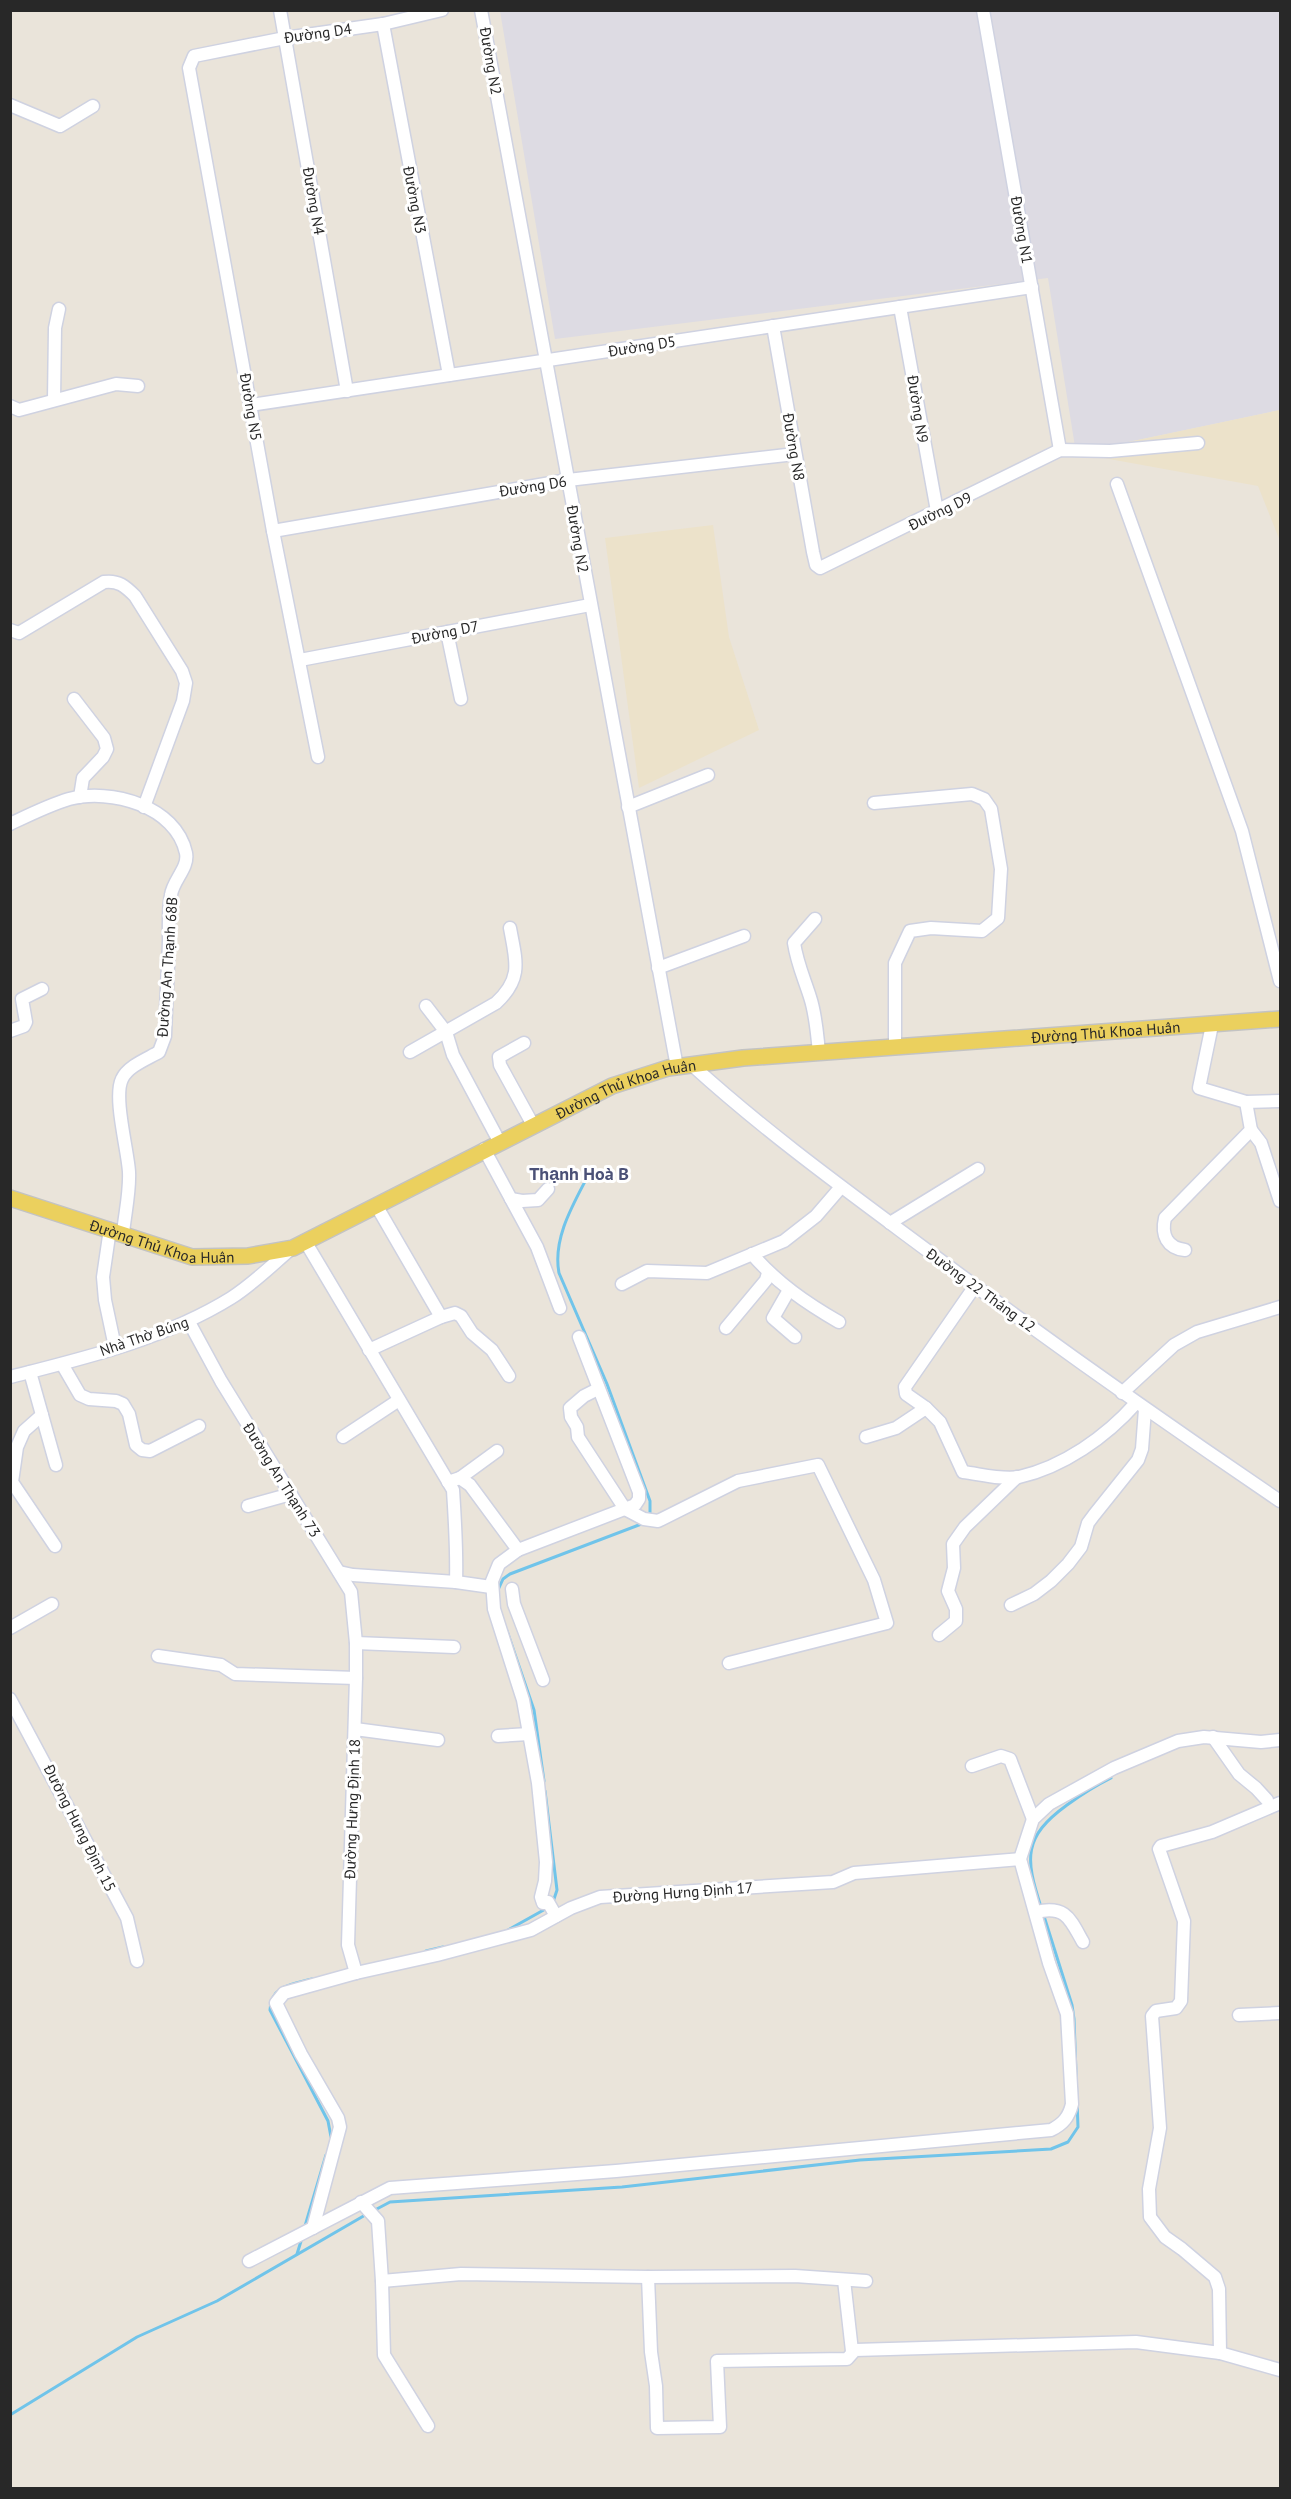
<svg xmlns="http://www.w3.org/2000/svg" width="1291" height="2499" font-family="'PT Sans',sans-serif">
<rect width="100%" height="100%" fill="#eae4da"/>
<polygon fill="#dddbe3" points="500,11 1280,11 1280,410 1076,453 1048,278 555,339"/>
<g fill="#ece2ca">
<polygon points="1280,410 1280,541 1258,486 1076,453"/>
<polygon points="713,525 729,637 759,730 639,788 605,538"/>
</g>
<g fill="none" stroke-linecap="round" stroke-linejoin="round">
<g stroke="#70c4ea" stroke-width="3">
<path d="M592,1168C576,1200 552,1236 559,1273L607,1384L650,1501V1515"/>
<polyline points="498,1590 503,1579 510,1574 644,1523"/>
<polyline points="507,1631 534,1710 544,1781"/>
<polyline points="545,1791 557,1890 553,1902"/>
<path d="M1041,1907C1025,1858 1023,1837 1067,1805C1081,1795 1095,1786 1111,1778"/>
<polyline points="508,1930 549,1907"/>
<polyline points="426,1951 443,1947"/>
<path d="M312,1979C293,1984 271,1985 270,2010L328,2121L331,2137"/>
<polyline points="373,2211 390,2202 622,2187 860,2160 1051,2149 1068,2142 1078,2127 1074,2019 1072,2005 1043,1913"/>
<polyline points="305,2226 326,2155"/>
<polyline points="297,2254 302,2238"/>
<polyline points="10,2415 137,2337 217,2301 367,2214"/>
</g>
<g stroke="#cfd2e1" stroke-width="15">
<g id="minor">
<polyline points="280,10 347,391"/>
<polyline points="481,10 677,1067"/>
<polyline points="983,10 1060,450"/>
<polyline points="383,24 449,375"/>
<polyline points="10,105 60,126 93,106"/>
<polyline points="900,307 937,511"/>
<polyline points="773,326 813,552 816,565 820,568 1060,450 1110,451 1198,443"/>
<polyline points="54,400 55,328 59,309"/>
<polyline points="251,405 1032,287"/>
<polyline points="10,406 19,410 116,384 138,386"/>
<polyline points="1117,484 1242,831 1280,981"/>
<polyline points="273,531 568,480 795,454"/>
<path d="M10,630L19,633L104,582C118,580 125,586 135,596L182,671L186,683L183,701L144,807"/>
<polyline points="447,632 461,699"/>
<polyline points="300,660 590,605"/>
<polyline points="74,699 104,738 107,749 103,757 83,778 80,797"/>
<polyline points="318,757 273,531 189,68 194,56 285,38 383,24 442,10"/>
<polyline points="874,803 972,794 984,799 991,809 1001,869 998,918 982,931 931,928 910,931 895,963 895,1047"/>
<polyline points="628,807 708,775"/>
<path d="M10,824C29,815 49,805 69,799C111,788 176,806 186,853C189,868 173,880 171,895C168,909 169,925 169,940C168,972 166,1004 165,1036L159,1052C147,1059 128,1066 122,1079C113,1097 128,1151 129,1172C130,1192 125,1213 123,1233"/>
<path d="M815,919L794,943C797,963 804,978 810,997C816,1015 817,1034 819,1052"/>
<polyline points="658,968 744,936"/>
<polyline points="426,1006 446,1032 453,1055 499,1141"/>
<polyline points="10,1031 24,1026 26,1022 22,999 42,989"/>
<polyline points="524,1043 499,1057 500,1065 533,1125"/>
<path d="M410,1052L496,1003C523,978 516,961 510,928"/>
<path d="M692,1065C768,1134 850,1193 932,1254C1046,1339 1162,1421 1280,1501"/>
<polyline points="1246,1102 1280,1101"/>
<polyline points="1251,1130 1261,1143 1280,1201"/>
<polyline points="484,1149 511,1199 522,1201 538,1200 548,1189"/>
<polyline points="511,1199 537,1247 560,1308"/>
<polyline points="376,1205 441,1317"/>
<polyline points="890,1223 978,1169"/>
<polyline points="110,1229 103,1277 105,1300 115,1347"/>
<path d="M305,1241L453,1490C455,1520 457,1551 456,1582"/>
<path d="M1185,1250C1167,1248 1161,1235 1165,1218L1251,1130L1246,1102L1199,1088L1212,1025"/>
<path d="M752,1254C777,1283 806,1303 839,1322"/>
<polyline points="622,1284 647,1271 707,1273 784,1241 816,1216 841,1187"/>
<path d="M975,1286L905,1387L906,1394L926,1408L940,1422L963,1472C980,1474 1002,1480 1019,1477C1063,1467 1106,1437 1136,1403"/>
<polyline points="789,1290 773,1318 795,1337"/>
<polyline points="189,1322 221,1381 351,1592 356,1643 356,1678 348,1945 356,1973"/>
<polyline points="726,1328 766,1280 768,1273"/>
<polyline points="369,1350 441,1317 455,1313 461,1316 472,1333 492,1350 509,1376"/>
<polyline points="62,1364 80,1395 89,1399 116,1401 123,1404 129,1414 136,1445 142,1450 150,1451 199,1426"/>
<polyline points="30,1372 56,1465"/>
<path d="M10,1377C85,1358 165,1339 231,1298C253,1284 272,1265 292,1248"/>
<polyline points="598,1389 584,1396 570,1408 571,1417 577,1427 578,1437 625,1509 644,1519 658,1521 738,1481 818,1465 874,1580 887,1623 729,1663"/>
<polyline points="1122,1393 1174,1345 1197,1332 1280,1307"/>
<polyline points="42,1415 24,1431 17,1447 12,1482 55,1546"/>
<polyline points="343,1437 399,1400"/>
<polyline points="866,1437 896,1428 926,1408"/>
<polyline points="460,1478 497,1451"/>
<polyline points="448,1482 460,1478 470,1485 518,1550"/>
<polyline points="248,1506 291,1494"/>
<polyline points="339,1572 353,1575 456,1582 491,1587"/>
<polyline points="512,1589 514,1604 543,1680"/>
<polyline points="1011,1605 1034,1594 1051,1581 1068,1564 1081,1547 1088,1523 1094,1515 1138,1460 1142,1449 1145,1409"/>
<polyline points="10,1628 52,1604"/>
<polyline points="939,1635 956,1621 956,1609 948,1591 954,1568 953,1544 965,1527 1017,1477"/>
<polyline points="356,1643 454,1647"/>
<polyline points="158,1656 221,1665 235,1674 356,1678"/>
<polyline points="10,1699 127,1918 137,1961"/>
<polyline points="355,1729 438,1740"/>
<polyline points="498,1736 529,1734"/>
<polyline points="1213,1737 1239,1774 1256,1788 1267,1800"/>
<polyline points="972,1766 1001,1756 1010,1759 1033,1819"/>
<polyline points="1280,1803 1212,1832 1161,1846 1159,1849 1184,1921 1181,2001 1176,2008 1156,2011 1152,2016 1160,2128 1149,2189 1150,2217 1165,2237 1182,2249 1215,2277 1219,2289 1220,2353 1280,2370"/>
<path d="M1036,1912C1066,1905 1070,1919 1083,1942"/>
<polyline points="556,1916 548,1902 543,1903 541,1897 545,1881 546,1862 538,1783 523,1700 494,1609 492,1581 499,1564 518,1550 635,1505 639,1499 639,1492 579,1337"/>
<polyline points="1239,2015 1280,2013"/>
<polyline points="361,2202 378,2221 382,2281 461,2274 648,2277 795,2276 866,2281"/>
<polyline points="313,2228 340,2127 338,2118 301,2054 276,2003 284,1993 356,1973 437,1955 531,1930 571,1908 600,1897 833,1882 854,1873 1020,1859"/>
<path d="M249,2261L390,2188L616,2171L1051,2130C1063,2124 1069,2117 1072,2104L1067,2014L1049,1963L1020,1859L1033,1819L1049,1804L1114,1768L1178,1741L1204,1737L1261,1742L1280,1740"/>
<polyline points="648,2277 651,2352 656,2386 657,2428 720,2427 717,2361 847,2359 855,2350 1136,2342 1220,2353"/>
<polyline points="844,2280 852,2351"/>
<polyline points="382,2281 384,2355 428,2426"/>
</g>
</g>
<g stroke="#c3c3c3" stroke-width="18">
<g id="major">
<path id="s1" d="M10,1198L192,1257L248,1256L293,1248L612,1086L668,1068L743,1058L1280,1019"/>
</g>
</g>
<use href="#minor" stroke="#fff" stroke-width="12"/>
<use href="#major" stroke="#ebd05e" stroke-width="15"/>
</g>
<g text-anchor="middle" dominant-baseline="central" stroke-width="6" stroke-linejoin="round" paint-order="stroke">
<g font-size="15" fill="#282828" stroke="#fff">
<text transform="translate(318 33) rotate(-8)">Đường D4</text>
<text transform="translate(491 61) rotate(80)">Đường N2</text>
<text transform="translate(415 200) rotate(79)">Đường N3</text>
<text transform="translate(314 201) rotate(80)">Đường N4</text>
<text transform="translate(1022 230) rotate(80)">Đường N1</text>
<text transform="translate(642 346) rotate(-9)">Đường D5</text>
<text transform="translate(251 407) rotate(80)">Đường N5</text>
<text transform="translate(918 409) rotate(81)">Đường N9</text>
<text transform="translate(794 447) rotate(80)">Đường N8</text>
<text transform="translate(533 486) rotate(-9)">Đường D6</text>
<text transform="translate(940 511) rotate(-26)">Đường D9</text>
<text transform="translate(578 539) rotate(80)">Đường N2</text>
<text transform="translate(445 632) rotate(-11)">Đường D7</text>
<text transform="translate(167 967) rotate(-86)">Đường An Thạnh 68B</text>
<text stroke="none"><textPath href="#s1" startOffset="1149">Đường Thủ Khoa Huân</textPath></text>
<text stroke="none"><textPath href="#s1" startOffset="663">Đường Thủ Khoa Huân</textPath></text>
<text stroke="none"><textPath href="#s1" startOffset="159">Đường Thủ Khoa Huân</textPath></text>
<text transform="translate(981 1290) rotate(36)">Đường 22 Tháng 12</text>
<text transform="translate(144 1336) rotate(-19)">Nhà Thờ Búng</text>
<text transform="translate(282 1480) rotate(58)">Đường An Thạnh 73</text>
<text transform="translate(352 1809) rotate(-88)">Đường Hưng Định 18</text>
<text transform="translate(80 1828) rotate(63)">Đường Hưng Định 15</text>
<text transform="translate(683 1892) rotate(-4)">Đường Hưng Định 17</text>
</g>
<g font-size="18" font-weight="bold" fill="#4b5177" stroke="#fff">
<text x="579" y="1173">Thạnh Hoà B</text>
</g>
</g>
<rect width="1291" height="2499" fill="none" stroke="#282828" stroke-width="24"/>
</svg>
